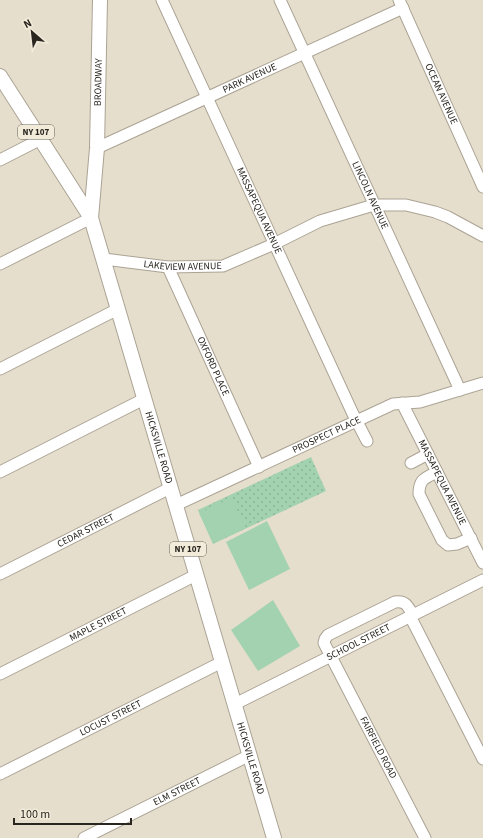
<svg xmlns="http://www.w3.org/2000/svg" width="483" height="838" font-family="'Source Sans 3',sans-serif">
<defs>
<pattern id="grass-dots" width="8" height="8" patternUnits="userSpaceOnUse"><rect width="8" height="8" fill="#a3d2b0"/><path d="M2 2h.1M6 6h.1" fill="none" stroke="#8cb497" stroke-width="1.8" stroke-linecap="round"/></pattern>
</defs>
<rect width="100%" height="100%" fill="#e6decd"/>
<polygon fill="url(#grass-dots)" points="311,457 326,491 213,544 198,510"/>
<g fill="#a3d2b0">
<polygon points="231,498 246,528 213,543 199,513"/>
<polygon points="267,521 290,569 249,590 226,542"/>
<polygon points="273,600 300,646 258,671 231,630"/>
</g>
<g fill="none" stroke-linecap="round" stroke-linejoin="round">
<g stroke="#aba394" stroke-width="13">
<g id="minor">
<path id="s1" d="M162,0L353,414L367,441"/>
<path id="s2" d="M280,0L460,390"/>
<path id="s3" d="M399,0L483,187"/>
<path id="s4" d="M97,148L403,8"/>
<polyline points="0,160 41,139"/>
<path id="s5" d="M104,259L168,267L223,266L274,244L320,221L374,205H406L435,212L448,217L483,236"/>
<polyline points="0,264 91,218"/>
<path id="s6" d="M168,267L259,467"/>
<polyline points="0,369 118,309"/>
<path id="s7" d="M402,403L483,563"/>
<polyline points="411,463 428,454"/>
<polyline points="0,472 144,399"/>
<path d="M437,472C425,478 419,479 419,494L442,540L448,545L457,544L471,538"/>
<path id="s8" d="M176,505L393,404L420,402L483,383"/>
<path id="s9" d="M0,574L170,488"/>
<path id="s10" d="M413,615C408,607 406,600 395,602L328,635L325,639L324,643L425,838"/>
<polyline points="410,616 483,759"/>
<path id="s11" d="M0,674L196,575"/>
<path id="s12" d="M235,704L483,580"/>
<path id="s13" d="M0,774L222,662"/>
<path id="s14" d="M84,838L250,755"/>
</g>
</g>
<g stroke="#aba394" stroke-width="16">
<g id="major">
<path id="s15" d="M0,76L91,218L274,838"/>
<path id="s16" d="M91,218L97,148L100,0"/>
</g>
</g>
<use href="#minor" stroke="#fff" stroke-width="11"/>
<use href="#major" stroke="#fff" stroke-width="14"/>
</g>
<g text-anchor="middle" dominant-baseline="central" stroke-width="3.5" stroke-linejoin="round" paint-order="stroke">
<g fill="#f3ebda" stroke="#666158" stroke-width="1">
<rect x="18" y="125" width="36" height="14" rx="3"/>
<rect x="170" y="542" width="36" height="14" rx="3"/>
</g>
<g font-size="9" font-weight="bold" fill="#292620">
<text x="36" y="132">NY 107</text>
<text x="188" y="549">NY 107</text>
</g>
<g font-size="10" fill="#292620" stroke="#f3ebda">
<text stroke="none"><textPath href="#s4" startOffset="168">PARK AVENUE</textPath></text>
<text stroke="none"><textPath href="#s16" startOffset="136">BROADWAY</textPath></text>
<text stroke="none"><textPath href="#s3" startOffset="103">OCEAN AVENUE</textPath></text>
<text stroke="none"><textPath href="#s2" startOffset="215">LINCOLN AVENUE</textPath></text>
<text stroke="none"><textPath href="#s1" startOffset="232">MASSAPEQUA AVENUE</textPath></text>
<text stroke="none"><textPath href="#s5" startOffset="79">LAKEVIEW AVENUE</textPath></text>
<text stroke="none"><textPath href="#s6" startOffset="109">OXFORD PLACE</textPath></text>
<text stroke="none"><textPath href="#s8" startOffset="166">PROSPECT PLACE</textPath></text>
<text stroke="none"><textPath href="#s15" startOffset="408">HICKSVILLE ROAD</textPath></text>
<text stroke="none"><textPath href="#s7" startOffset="89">MASSAPEQUA AVENUE</textPath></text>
<text stroke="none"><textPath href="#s9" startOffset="96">CEDAR STREET</textPath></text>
<text stroke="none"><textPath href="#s11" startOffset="110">MAPLE STREET</textPath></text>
<text stroke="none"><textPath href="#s12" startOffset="138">SCHOOL STREET</textPath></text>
<text stroke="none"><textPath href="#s13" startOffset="124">LOCUST STREET</textPath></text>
<text stroke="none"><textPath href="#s10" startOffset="226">FAIRFIELD ROAD</textPath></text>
<text stroke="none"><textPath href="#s15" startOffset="732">HICKSVILLE ROAD</textPath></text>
<text stroke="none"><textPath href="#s14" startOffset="104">ELM STREET</textPath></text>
</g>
</g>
<g transform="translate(32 32) rotate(332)" stroke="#f3ebda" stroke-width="3" paint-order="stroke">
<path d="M0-3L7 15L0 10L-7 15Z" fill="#292620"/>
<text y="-6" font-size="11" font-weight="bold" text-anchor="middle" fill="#292620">N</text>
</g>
<path d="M14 818v6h117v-6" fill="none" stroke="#292620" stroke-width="2"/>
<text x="20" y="818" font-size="12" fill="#292620" stroke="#f3ebda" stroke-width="3" paint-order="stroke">100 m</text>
</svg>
